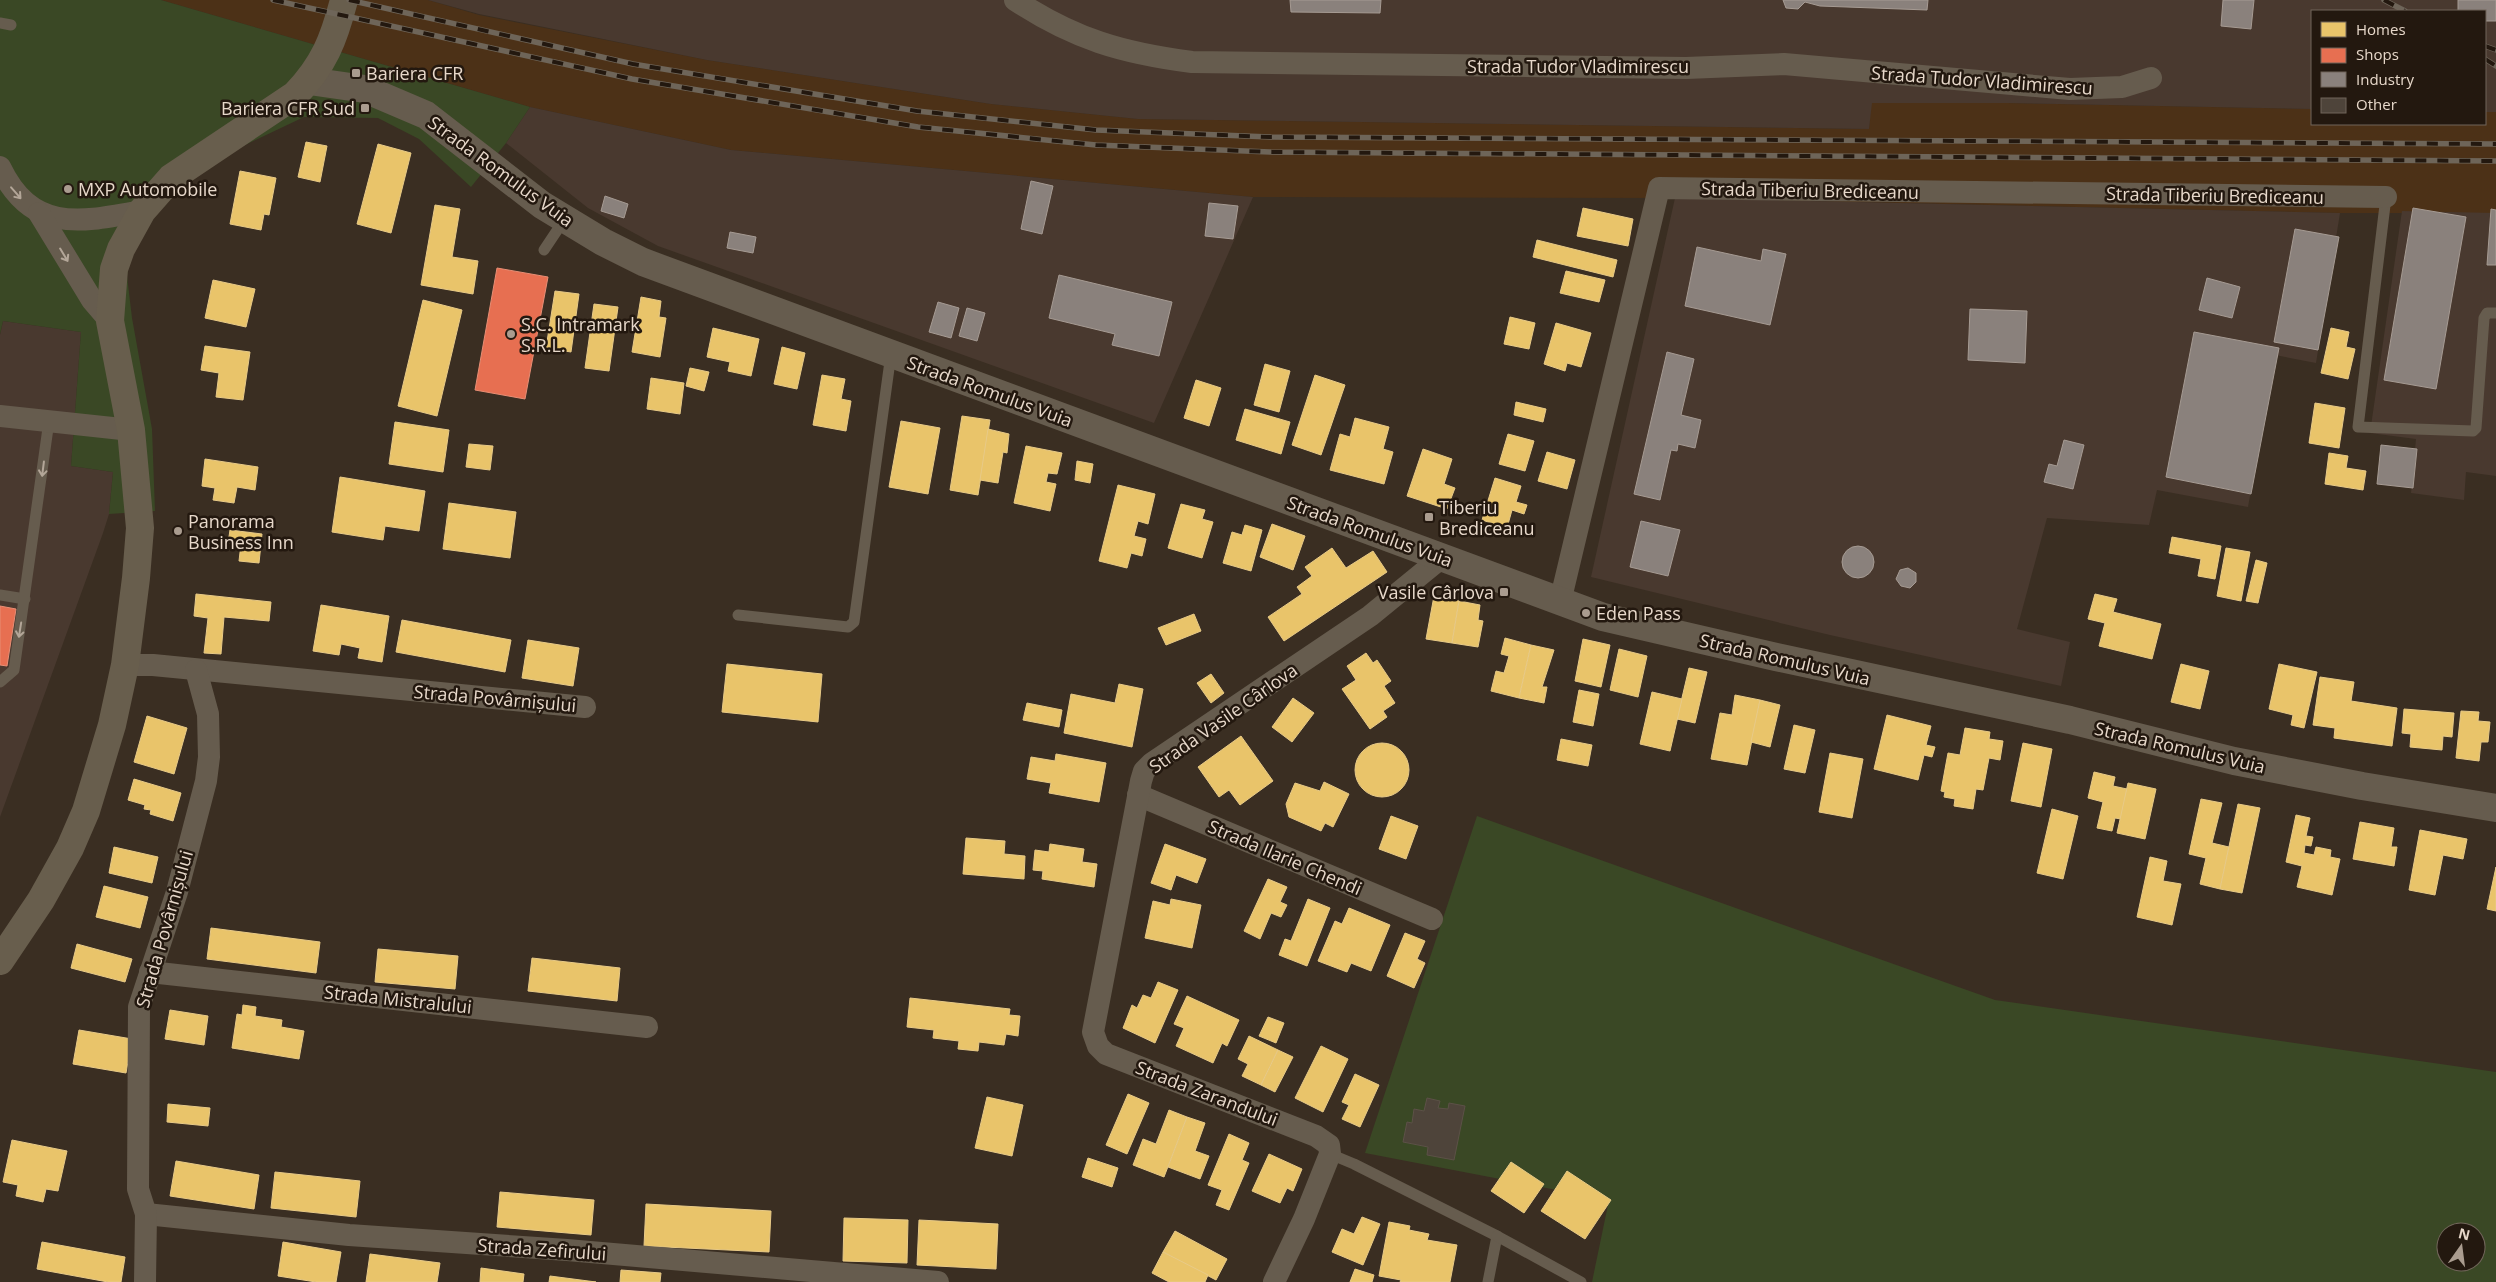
<svg xmlns="http://www.w3.org/2000/svg" width="2496" height="1282" font-family="'Open Sans',sans-serif">
<rect width="100%" height="100%" fill="#3a2e22"/>
<polygon fill="#4c3117" points="161,0 428,0 479,15 707,60 991,104 1138,119 1869,129 1871,103 2007,103 2312,109 2312,124 2485,124 2485,112 2496,112 2496,213 2340,213 1675,198 1253,197 731,150 530,107"/>
<g fill="#49392f">
<polygon points="428,0 2496,0 2496,112 2485,112 2485,11 2312,11 2312,109 2007,103 1872,103 1869,129 1138,119 991,104 707,60 479,14"/>
<polygon points="530,107 731,150 1253,197 1154,423 658,246 588,208 506,143"/>
<polygon points="1675,198 2340,213 2316,363 2275,355 2248,507 2157,490 2149,525 2047,518 2017,629 2070,642 2061,686 1830,635 1591,577"/>
<polygon points="2402,211 2496,213 2496,476 2466,472 2464,500 2411,493 2416,439 2370,433"/>
<polygon points="3,321 81,332 71,466 113,472 109,514 103,533 0,817 0,335"/>
</g>
<g fill="#3a4825" fill-rule="evenodd">
<polygon points="0,0 161,0 530,107 506,143 471,187 419,139 378,118 304,117 203,165 173,194 132,243 127,276 132,318 152,429 155,511 109,514 113,472 71,466 81,332 3,321 0,334"/>
<path d="M1477,816L1995,1000L2496,1072V1282H1592L1609,1200L1365,1153ZM2446,1232H2476V1262H2446Z"/>
</g>
<g fill="#e9c46a" stroke="#e8ca87">
<polygon points="306,142 327,146 320,182 298,177"/>
<polygon points="378,144 411,153 391,233 357,224"/>
<polygon points="240,171 276,178 269,215 264,214 261,230 230,224"/>
<polygon points="435,205 460,209 452,257 478,261 473,294 421,285"/>
<polygon points="1583,208 1633,219 1628,246 1577,236"/>
<polygon points="1537,240 1617,260 1613,277 1533,257"/>
<polygon points="1566,271 1605,280 1599,302 1560,293"/>
<polygon points="213,280 255,289 246,327 205,318"/>
<polygon points="555,291 579,294 571,352 546,348"/>
<polygon points="641,297 661,301 659,317 666,318 660,357 632,352"/>
<polygon points="423,300 462,310 437,416 398,406"/>
<polygon points="594,304 618,307 609,371 585,368"/>
<polygon points="1510,317 1535,323 1529,349 1504,344"/>
<polygon points="1556,323 1591,333 1581,367 1567,363 1565,371 1544,364"/>
<polygon points="713,328 759,339 751,376 728,371 730,362 707,357"/>
<polygon points="2331,328 2349,332 2346,347 2355,349 2348,379 2321,373"/>
<polygon points="205,346 250,352 243,400 216,397 219,373 201,370"/>
<polygon points="782,347 805,353 797,389 774,384"/>
<polygon points="1265,364 1290,371 1279,412 1254,405"/>
<polygon points="690,368 709,372 704,391 686,386"/>
<polygon points="822,375 845,379 841,399 851,401 846,431 813,425"/>
<polygon points="1315,375 1345,385 1321,455 1292,445"/>
<polygon points="651,378 684,383 680,414 647,409"/>
<polygon points="1196,380 1221,388 1209,426 1184,418"/>
<polygon points="1516,402 1546,409 1543,422 1514,415"/>
<polygon points="2315,403 2345,408 2339,448 2309,443"/>
<polygon points="1245,409 1290,422 1281,454 1236,440"/>
<polygon points="962,416 990,420 978,495 950,490"/>
<polygon points="1355,418 1389,427 1383,449 1393,452 1384,484 1330,470 1340,434 1350,437"/>
<polygon points="901,421 940,428 928,494 889,487"/>
<polygon points="395,422 449,430 443,472 389,464"/>
<polygon points="988,429 1009,434 1007,453 1003,452 998,483 980,480"/>
<polygon points="1508,434 1534,441 1525,471 1499,464"/>
<polygon points="469,444 493,446 490,470 466,467"/>
<polygon points="1026,446 1062,453 1057,474 1048,473 1046,482 1056,484 1050,511 1014,503"/>
<polygon points="1423,449 1452,459 1444,484 1455,488 1447,509 1407,496"/>
<polygon points="1547,452 1575,460 1567,489 1538,481"/>
<polygon points="2329,453 2348,456 2346,468 2366,471 2363,490 2325,484"/>
<polygon points="205,459 258,467 255,490 237,487 234,503 213,500 215,488 202,486"/>
<polygon points="1077,461 1093,464 1090,483 1075,480"/>
<polygon points="340,477 425,491 419,531 385,526 383,540 332,532"/>
<polygon points="1495,478 1521,486 1516,502 1527,505 1524,514 1512,510 1507,528 1482,520"/>
<polygon points="1118,485 1155,494 1148,524 1138,521 1134,536 1146,539 1142,556 1131,553 1127,568 1099,561"/>
<polygon points="449,503 516,512 510,558 443,549"/>
<polygon points="1181,504 1205,510 1202,519 1213,522 1202,558 1168,548"/>
<polygon points="1272,524 1305,536 1293,570 1260,557"/>
<polygon points="1245,525 1262,530 1251,571 1223,563 1232,532 1242,535"/>
<polygon points="230,530 262,534 259,563 239,561 241,544 228,543"/>
<polygon points="2172,537 2221,546 2215,579 2198,576 2201,559 2169,553"/>
<polygon points="1332,548 1346,568 1373,551 1387,572 1284,641 1268,617 1302,594 1297,587 1312,576 1305,567"/>
<polygon points="2226,548 2250,552 2241,601 2217,596"/>
<polygon points="2256,560 2267,563 2258,603 2246,601"/>
<polygon points="196,594 271,602 269,621 224,617 221,654 204,653 208,618 194,616"/>
<polygon points="2095,594 2117,599 2113,612 2161,624 2152,659 2099,646 2105,623 2088,619"/>
<polygon points="1434,596 1459,601 1452,643 1426,639"/>
<polygon points="1459,601 1480,605 1478,620 1483,621 1478,647 1452,643"/>
<polygon points="321,605 389,616 382,662 358,658 360,648 341,644 339,655 313,651"/>
<polygon points="1194,614 1201,631 1166,645 1158,628"/>
<polygon points="402,620 511,640 505,672 396,652"/>
<polygon points="1505,638 1531,645 1519,698 1491,691 1496,671 1504,673 1509,656 1501,654"/>
<polygon points="1583,639 1610,645 1601,687 1575,681"/>
<polygon points="528,640 579,648 573,686 522,678"/>
<polygon points="1531,645 1554,650 1542,687 1547,687 1544,703 1519,698"/>
<polygon points="1619,649 1647,656 1638,697 1610,690"/>
<polygon points="1366,653 1373,663 1377,660 1391,681 1384,686 1395,703 1383,711 1387,717 1370,729 1342,689 1356,680 1347,666"/>
<polygon points="727,664 822,674 818,722 722,712"/>
<polygon points="2181,664 2209,671 2200,709 2171,702"/>
<polygon points="2279,664 2317,672 2304,728 2291,725 2293,715 2269,709"/>
<polygon points="1689,668 1707,672 1695,723 1677,719"/>
<polygon points="1211,674 1224,693 1211,703 1197,683"/>
<polygon points="2320,677 2354,682 2351,701 2397,708 2392,746 2334,738 2335,728 2313,725"/>
<polygon points="1119,684 1143,689 1132,747 1064,733 1071,694 1115,703"/>
<polygon points="1579,690 1599,694 1593,726 1573,722"/>
<polygon points="1652,692 1682,699 1670,751 1640,744"/>
<polygon points="1735,695 1760,700 1747,765 1711,759 1720,713 1732,715"/>
<polygon points="1293,698 1314,713 1292,742 1272,727"/>
<polygon points="1760,700 1780,705 1770,747 1751,742"/>
<polygon points="1027,703 1062,710 1059,727 1023,720"/>
<polygon points="2404,709 2454,713 2452,737 2443,736 2442,750 2410,747 2411,734 2402,733"/>
<polygon points="2461,711 2479,712 2478,721 2490,722 2488,742 2481,742 2479,761 2456,758"/>
<polygon points="1887,715 1931,726 1926,745 1935,747 1932,757 1924,755 1918,780 1874,769"/>
<polygon points="147,716 187,728 174,774 134,762"/>
<polygon points="1794,725 1815,730 1805,773 1784,769"/>
<polygon points="1965,728 1990,732 1989,739 2003,741 2000,760 1989,758 1983,790 1976,789 1973,809 1954,806 1955,799 1944,797 1945,792 1941,791 1948,753 1960,755"/>
<polygon points="1241,736 1273,781 1240,805 1229,790 1219,797 1198,767"/>
<polygon points="1561,739 1592,745 1588,766 1557,760"/>
<circle cx="1382" cy="770" r="27"/>
<polygon points="2023,743 2052,749 2041,807 2011,801"/>
<polygon points="1830,753 1863,759 1852,818 1819,812"/>
<polygon points="1056,754 1106,763 1099,802 1049,793 1051,783 1027,779 1031,757 1055,761"/>
<polygon points="2094,772 2115,777 2113,786 2127,789 2121,819 2115,818 2112,831 2097,828 2103,802 2088,798"/>
<polygon points="134,779 181,793 173,821 150,814 151,810 144,809 145,805 128,800"/>
<polygon points="1324,782 1349,794 1333,827 1325,823 1321,831 1289,817 1286,804 1295,783 1320,791"/>
<polygon points="2128,783 2156,789 2145,839 2117,833"/>
<polygon points="2201,799 2222,803 2212,843 2229,847 2220,889 2200,884 2206,858 2189,854"/>
<polygon points="2238,804 2260,808 2242,893 2220,889"/>
<polygon points="2052,809 2078,816 2063,879 2037,873"/>
<polygon points="2296,815 2310,818 2306,836 2313,837 2311,846 2305,845 2304,853 2314,855 2316,847 2331,850 2330,857 2340,859 2332,895 2297,887 2302,866 2286,862"/>
<polygon points="1391,816 1418,826 1406,859 1379,849"/>
<polygon points="2360,822 2394,828 2391,847 2397,847 2394,866 2353,859"/>
<polygon points="2420,830 2467,839 2463,859 2443,855 2435,895 2409,890"/>
<polygon points="966,838 1005,841 1004,854 1025,856 1024,879 963,874"/>
<polygon points="1050,844 1084,849 1082,862 1097,864 1094,887 1042,879 1043,871 1033,870 1035,850 1049,852"/>
<polygon points="1165,844 1206,859 1197,883 1176,875 1171,890 1151,883"/>
<polygon points="114,847 158,857 152,883 109,873"/>
<polygon points="2150,857 2167,861 2163,881 2181,884 2172,925 2137,917"/>
<polygon points="2496,867 2496,911 2487,909"/>
<polygon points="1268,879 1287,887 1280,902 1287,905 1281,917 1271,913 1260,939 1244,931"/>
<polygon points="104,886 148,897 140,928 96,917"/>
<polygon points="1171,899 1201,905 1192,948 1145,938 1153,901 1170,905"/>
<polygon points="1308,899 1330,908 1307,966 1279,955 1285,939 1291,941"/>
<polygon points="1349,908 1390,925 1371,971 1351,963 1347,972 1318,961 1335,921 1342,924"/>
<polygon points="211,928 320,942 316,973 207,959"/>
<polygon points="1405,933 1425,941 1417,959 1425,963 1414,988 1387,976"/>
<polygon points="77,944 132,959 125,982 71,968"/>
<polygon points="378,949 458,956 455,989 375,982"/>
<polygon points="532,958 620,968 617,1001 528,991"/>
<polygon points="1158,982 1178,990 1155,1043 1123,1028 1132,1005 1137,1008 1143,995 1151,998"/>
<polygon points="1187,996 1239,1020 1227,1046 1222,1043 1213,1063 1176,1046 1184,1028 1174,1024"/>
<polygon points="910,998 1010,1009 1009,1015 1020,1016 1018,1036 1006,1034 1004,1045 979,1042 978,1051 958,1049 959,1041 933,1038 934,1030 907,1027"/>
<polygon points="243,1005 256,1007 255,1016 282,1020 281,1027 304,1031 299,1059 232,1048 237,1014 242,1015"/>
<polygon points="170,1010 208,1016 204,1045 165,1039"/>
<polygon points="1268,1017 1284,1023 1276,1043 1259,1036"/>
<polygon points="79,1030 132,1039 126,1073 73,1064"/>
<polygon points="1249,1036 1278,1050 1261,1085 1242,1076 1248,1064 1238,1059"/>
<polygon points="1321,1046 1348,1059 1323,1112 1295,1098"/>
<polygon points="1278,1050 1293,1057 1275,1092 1261,1085"/>
<polygon points="1355,1074 1379,1085 1360,1127 1342,1119 1349,1105 1342,1102"/>
<polygon points="1128,1094 1149,1103 1127,1154 1106,1145"/>
<polygon points="987,1097 1023,1105 1012,1156 975,1148"/>
<polygon points="168,1104 210,1108 208,1126 167,1122"/>
<polygon points="1169,1110 1187,1117 1164,1177 1133,1165 1143,1139 1156,1144"/>
<polygon points="1187,1117 1205,1123 1195,1151 1209,1156 1200,1179 1168,1167"/>
<polygon points="1229,1134 1249,1143 1242,1160 1249,1163 1229,1210 1216,1205 1222,1190 1208,1185"/>
<polygon points="12,1140 67,1151 58,1191 46,1189 43,1202 16,1196 18,1185 3,1182"/>
<polygon points="1269,1154 1302,1169 1293,1191 1287,1188 1280,1203 1252,1191"/>
<polygon points="1088,1158 1118,1168 1112,1187 1082,1177"/>
<polygon points="176,1161 259,1175 254,1209 170,1196"/>
<polygon points="1511,1162 1544,1184 1524,1213 1491,1191"/>
<polygon points="1567,1171 1611,1200 1585,1239 1541,1211"/>
<polygon points="275,1172 360,1181 356,1217 271,1208"/>
<polygon points="500,1192 594,1200 591,1235 497,1227"/>
<polygon points="646,1204 771,1211 769,1252 644,1246"/>
<polygon points="1362,1217 1380,1224 1363,1265 1332,1252 1342,1229 1354,1234"/>
<polygon points="844,1218 908,1220 907,1263 843,1261"/>
<polygon points="919,1220 998,1224 996,1269 917,1265"/>
<polygon points="1389,1222 1410,1226 1409,1230 1429,1234 1427,1240 1457,1245 1450,1282 1400,1282 1401,1280 1379,1276"/>
<polygon points="1175,1231 1227,1259 1216,1280 1163,1252"/>
<polygon points="42,1242 125,1257 121,1282 108,1282 37,1269"/>
<polygon points="283,1242 341,1252 336,1282 316,1282 278,1276"/>
<polygon points="1163,1252 1208,1275 1205,1282 1169,1282 1152,1273"/>
<polygon points="370,1254 440,1263 437,1282 366,1282"/>
<polygon points="481,1268 524,1274 523,1282 480,1282"/>
<polygon points="1355,1269 1374,1275 1372,1282 1350,1282"/>
<polygon points="621,1270 661,1273 660,1282 620,1282"/>
<polygon points="550,1276 596,1282 549,1282"/>
</g>
<g fill="#e76f51" stroke="#e78e75">
<polygon points="497,268 548,277 525,399 475,390"/>
<polygon points="0,606 16,609 7,666 0,665"/>
</g>
<g fill="#8a817c" stroke="#a69b93">
<polygon points="1290,0 1381,0 1380,13 1291,12"/>
<polygon points="1783,0 1928,0 1927,10 1820,6 1805,2 1798,9 1786,8"/>
<polygon points="2223,0 2254,0 2251,29 2221,26"/>
<polygon points="2458,0 2496,0 2496,21 2485,21 2485,11 2458,11"/>
<polygon points="1031,181 1053,186 1042,234 1021,229"/>
<polygon points="605,196 628,204 624,218 601,211"/>
<polygon points="1209,203 1238,206 1233,239 1205,236"/>
<polygon points="2413,208 2466,217 2436,389 2384,380"/>
<polygon points="2491,209 2496,210 2496,265 2487,265"/>
<polygon points="2295,229 2339,237 2318,350 2274,342"/>
<polygon points="730,232 756,237 753,253 727,248"/>
<polygon points="1697,247 1761,261 1763,249 1786,254 1770,325 1685,306"/>
<polygon points="1059,275 1172,302 1159,356 1112,345 1115,334 1049,318"/>
<polygon points="2207,278 2240,287 2232,318 2199,310"/>
<polygon points="938,302 959,308 951,338 929,332"/>
<polygon points="967,308 985,313 977,341 959,336"/>
<polygon points="1970,309 2027,311 2025,363 1968,360"/>
<polygon points="2194,332 2279,348 2251,494 2166,477"/>
<polygon points="1667,352 1694,359 1681,415 1701,420 1695,448 1678,444 1677,451 1671,450 1660,500 1634,494"/>
<polygon points="2064,440 2084,445 2073,489 2044,482 2049,464 2057,466"/>
<polygon points="2381,445 2417,449 2413,488 2377,484"/>
<polygon points="1641,521 1680,530 1668,576 1630,567"/>
<circle cx="1858" cy="562" r="16"/>
<polygon points="1908,568 1916,573 1916,582 1910,588 1901,586 1896,579 1900,570"/>
</g>
<polygon fill="#4e443a" stroke="#5c5147" points="1427,1098 1440,1101 1438,1108 1448,1109 1449,1103 1465,1106 1454,1160 1427,1155 1428,1147 1403,1142 1407,1122 1412,1123 1414,1109 1424,1111"/>
<g fill="none" stroke-linecap="round" stroke-linejoin="round">
<g stroke="#665c4e" stroke-width="11">
<polyline points="0,23 11,25"/>
<polyline points="2386,197 2358,427 2473,431 2476,428 2484,318 2487,313 2496,313"/>
<polyline points="544,250 564,220"/>
<polyline points="0,595 25,599"/>
<polyline points="738,615 848,627 854,622 891,354"/>
<polyline points="0,682 14,670 49,421"/>
<polyline points="1330,1154 1354,1164 1497,1236 1488,1282"/>
<polyline points="1497,1236 1581,1282"/>
</g>
<g stroke="#665c4e" stroke-width="22">
<path d="M1015,0C1074,39 1122,53 1192,62L1686,68L1784,64L2070,89L2122,87L2151,78"/>
<path d="M0,167C32,234 81,222 142,211"/>
<polyline points="39,213 92,300 110,321"/>
<polyline points="0,416 131,430"/>
<polyline points="1560,602 1659,188 2386,197"/>
<polyline points="125,665 153,665 585,707"/>
<polyline points="1138,795 1432,919"/>
<polyline points="150,972 647,1027"/>
<polyline points="146,1214 349,1235 567,1250 938,1282"/>
<polyline points="145,1282 146,1214 138,1189 139,1007 177,892 206,781 209,757 208,714 196,670"/>
<polyline points="1274,1282 1304,1219 1330,1154 1329,1145 1316,1136 1106,1054 1098,1046 1093,1032 1141,781 1144,771 1152,763 1370,616 1441,558"/>
</g>
<polyline stroke="#665c4e" stroke-width="28" points="309,81 365,89 426,115 542,205 603,242 643,262 1603,617 1776,657 2070,720 2234,761 2362,786 2496,808"/>
<path stroke="#685e4d" stroke-width="28" d="M0,961L41,900L70,848L86,811L112,725L125,665L136,578L140,528L131,430L110,321L114,269L121,249L142,211L171,178L295,95C324,65 334,39 344,0"/>
<g stroke="#6e6559" stroke-width="5.5">
<g id="rail">
<polyline points="273,0 632,79 918,127 1096,145 1270,152 2496,161"/>
<polyline points="349,0 633,64 917,111 1096,130 1270,137 2496,144"/>
<polyline points="2384,0 2405,11"/>
<polyline points="2485,46 2496,50"/>
<polyline points="2485,59 2496,66"/>
</g>
</g>
<use href="#rail" stroke="#23180f" stroke-width="4" stroke-dasharray="11" stroke-linecap="butt"/>
</g>
<defs><path id="oneway-shaft" d="M-6 0H5M1.5-3L5.5 0L1.5 3" fill="none" stroke-width="1.6" stroke-linecap="round" stroke-linejoin="round" transform="scale(1.25)"/></defs>
<g stroke="#b3a698">
<use href="#oneway-shaft" transform="translate(16 193) rotate(49)"/>
<use href="#oneway-shaft" transform="translate(64 255) rotate(59)"/>
<use href="#oneway-shaft" transform="translate(43 469) rotate(97)"/>
<use href="#oneway-shaft" transform="translate(20 630) rotate(99)"/>
</g>
<g fill="#aa9c8f" stroke="#23180f" stroke-width="2">
<rect x="351" y="68" width="10" height="10" rx="2.5"/>
<rect x="360" y="103" width="10" height="10" rx="2.5"/>
<circle cx="68" cy="189" r="5"/>
<circle cx="511" cy="334" r="5"/>
<rect x="1424" y="512" width="10" height="10" rx="2.5"/>
<circle cx="178" cy="531" r="5"/>
<rect x="1499" y="587" width="10" height="10" rx="2.5"/>
<circle cx="1586" cy="613" r="5"/>
</g>
<g text-anchor="middle" dominant-baseline="central" stroke-width="5" stroke-linejoin="round" paint-order="stroke">
<g font-size="18" fill="#e7d8ca" stroke="#23180f">
<text x="1578" y="66">Strada Tudor Vladimirescu</text>
<text transform="translate(1982 80) rotate(4)">Strada Tudor Vladimirescu</text>
<text transform="translate(501 171) rotate(36)">Strada Romulus Vuia</text>
<text transform="translate(1810 190) rotate(1)">Strada Tiberiu Brediceanu</text>
<text transform="translate(2215 195) rotate(1)">Strada Tiberiu Brediceanu</text>
<text transform="translate(990 391) rotate(20)">Strada Romulus Vuia</text>
<text transform="translate(1370 531) rotate(20)">Strada Romulus Vuia</text>
<text transform="translate(1785 659) rotate(13)">Strada Romulus Vuia</text>
<text transform="translate(495 698) rotate(5)">Strada Povârnișului</text>
<text transform="translate(1223 718) rotate(-35)">Strada Vasile Cârlova</text>
<text transform="translate(2180 747) rotate(13)">Strada Romulus Vuia</text>
<text transform="translate(1285 857) rotate(23)">Strada Ilarie Chendi</text>
<text transform="translate(164 929) rotate(-74)">Strada Povârnișului</text>
<text transform="translate(398 999) rotate(6)">Strada Mistralului</text>
<text transform="translate(1207 1093) rotate(21)">Strada Zarandului</text>
<text transform="translate(542 1249) rotate(4)">Strada Zefirului</text>
</g>
<g font-size="18" fill="#e7d8ca" stroke="#23180f" text-anchor="start">
<text x="366" y="73">Bariera CFR</text>
<text x="355" y="108" text-anchor="end">Bariera CFR Sud</text>
<text x="78" y="189">MXP Automobile</text>
<text x="521" y="324">S.C. Intramark<tspan x="521" dy="21">S.R.L.</tspan></text>
<text x="1439" y="507">Tiberiu<tspan x="1439" dy="21">Brediceanu</tspan></text>
<text x="188" y="521">Panorama<tspan x="188" dy="21">Business Inn</tspan></text>
<text x="1494" y="592" text-anchor="end">Vasile Cârlova</text>
<text x="1596" y="613">Eden Pass</text>
</g>
</g>
<rect x="2311" y="10" width="175" height="115" fill="#23180f" stroke="#71655a"/>
<rect x="2321" y="22" width="25" height="15" fill="#e9c46a" stroke="#71655a"/>
<text x="2356" y="35" font-size="15" fill="#e7d8ca">Homes</text>
<rect x="2321" y="48" width="25" height="15" fill="#e76f51" stroke="#71655a"/>
<text x="2356" y="60" font-size="15" fill="#e7d8ca">Shops</text>
<rect x="2321" y="72" width="25" height="15" fill="#8a817c" stroke="#71655a"/>
<text x="2356" y="85" font-size="15" fill="#e7d8ca">Industry</text>
<rect x="2321" y="98" width="25" height="15" fill="#4e443a" stroke="#71655a"/>
<text x="2356" y="110" font-size="15" fill="#e7d8ca">Other</text>
<g transform="translate(2461 1247) rotate(14)"><circle r="24" fill="#23180f" stroke="#71655a"/>
<path d="M0-4L9 19L0 12L-9 19Z" fill="#aa9c8f"/>
<text y="-8" font-size="14" font-weight="bold" text-anchor="middle" fill="#e7d8ca">N</text>
</g>
</svg>
